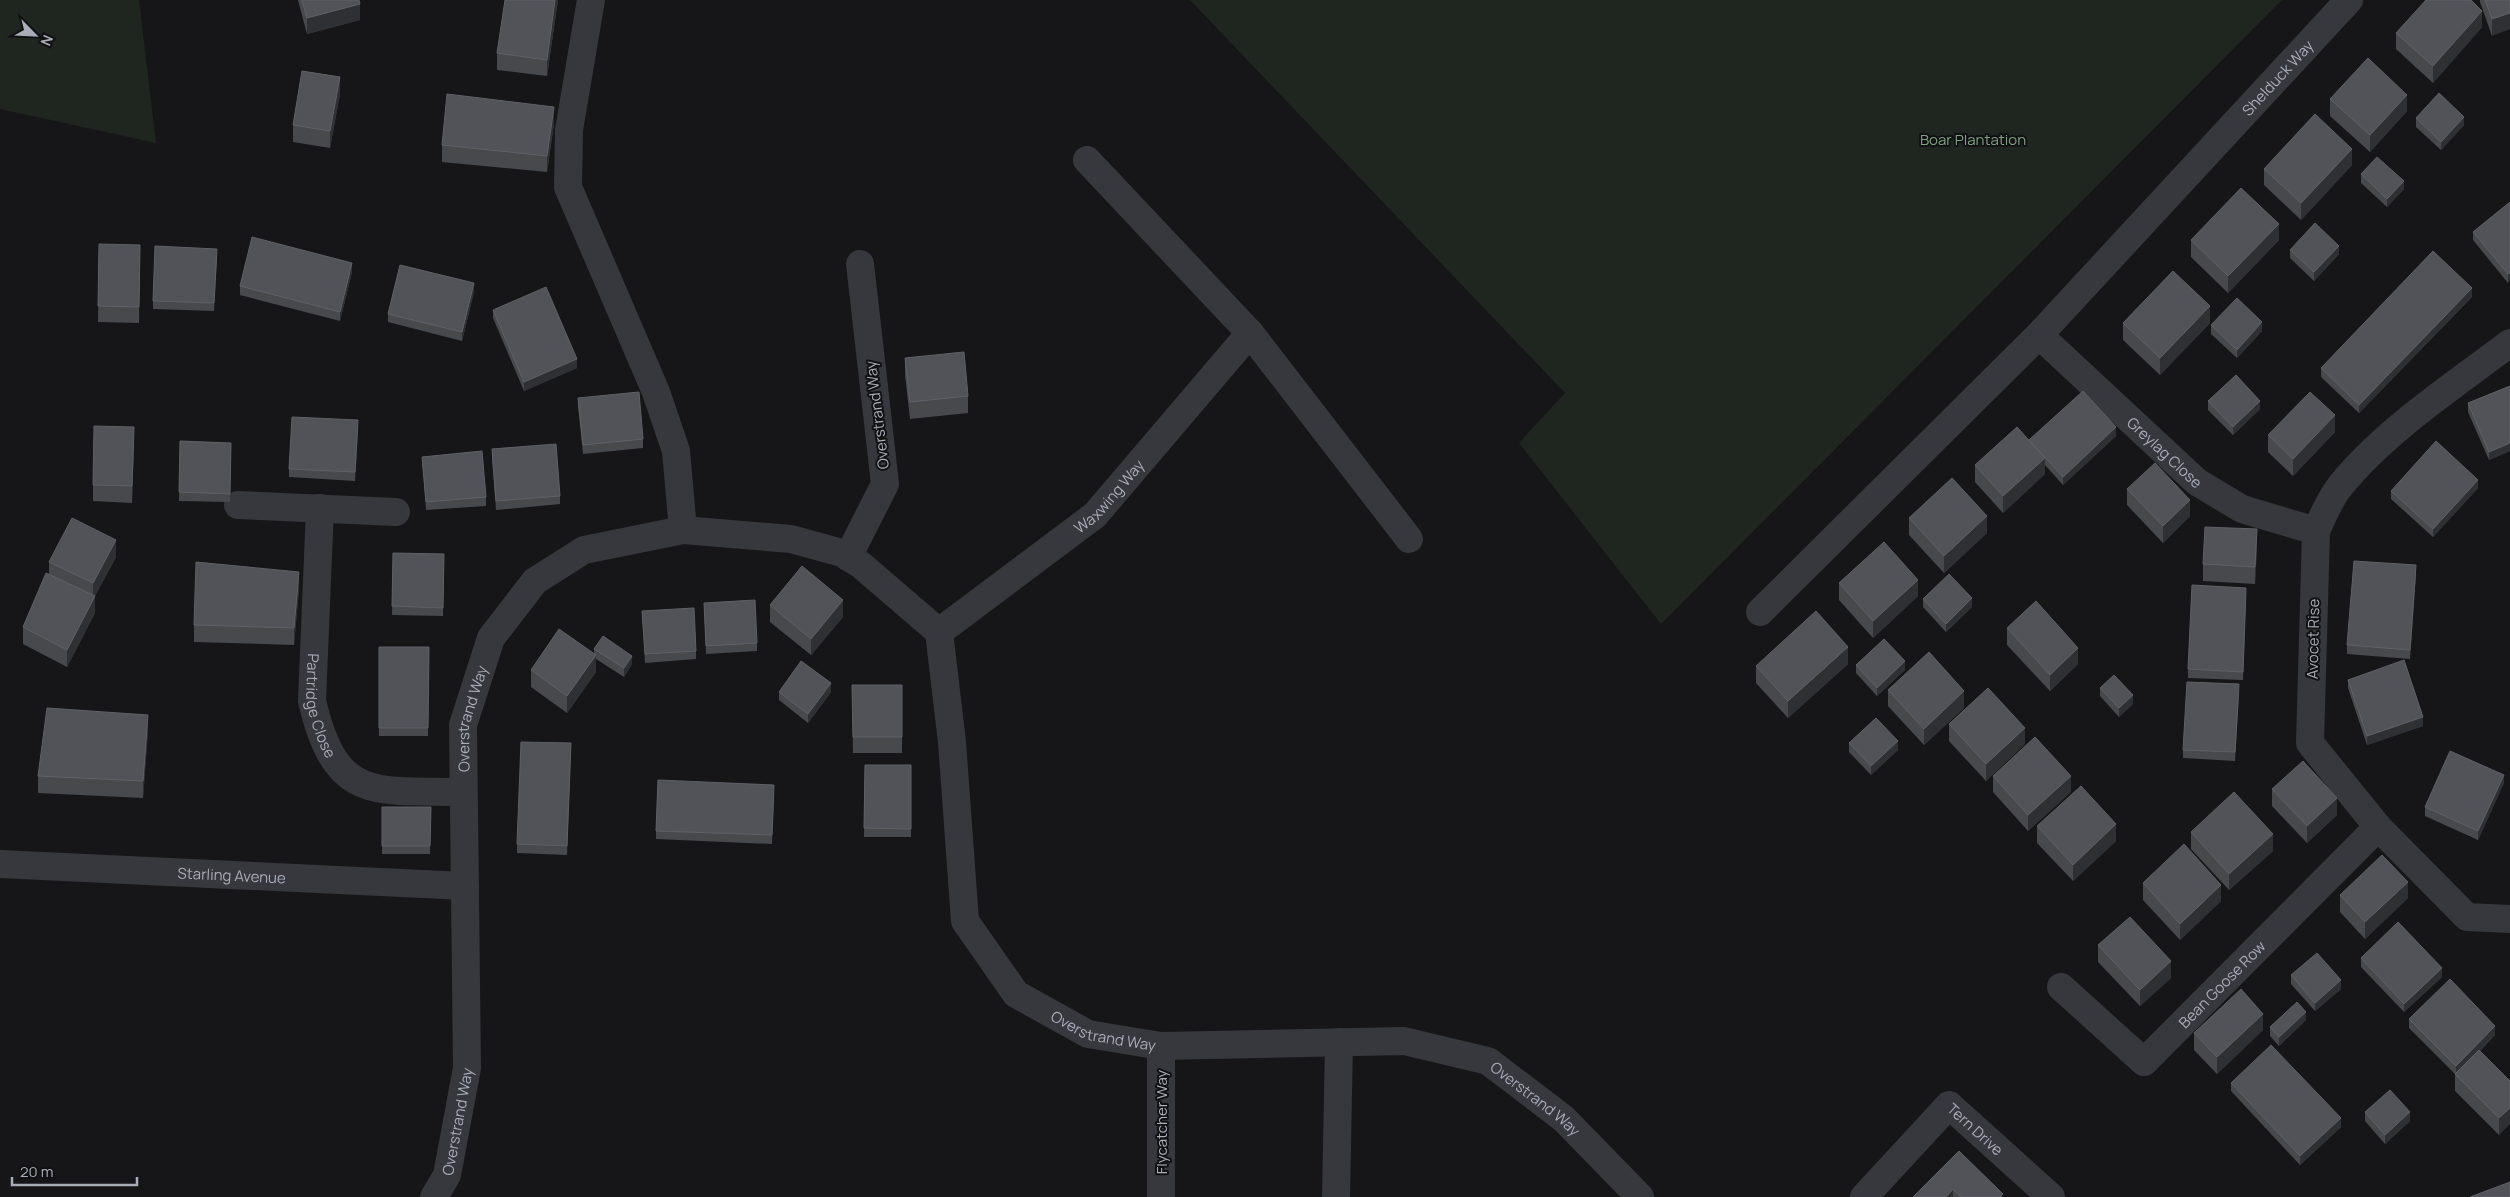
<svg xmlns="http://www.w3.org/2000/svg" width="2510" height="1197" font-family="Manrope,sans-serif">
<rect width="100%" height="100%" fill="#161618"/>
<g fill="#1e261f">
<polygon points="0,0 139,0 156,143 0,109"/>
<polygon points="1190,0 2282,0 1661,624 1519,443 1565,393"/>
</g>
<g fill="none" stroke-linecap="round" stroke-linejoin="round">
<g stroke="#37383d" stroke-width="28">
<polyline points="591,0 569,130 568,187 656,392 676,451 683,530"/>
<polyline points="1087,160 1250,333"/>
<path id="s1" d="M2039,335L2197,482L2242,509L2316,531"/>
<path d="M2510,343C2453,386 2386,430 2341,485C2330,498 2323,516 2316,531L2310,743L2378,827L2467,917L2510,919"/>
<polyline points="238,505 396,512"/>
<path id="s2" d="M320,508L312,701C336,803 374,790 463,792"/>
<polyline points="848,557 885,484 860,264"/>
<path id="s3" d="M1760,612L2039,335L2349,0"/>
<path id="s4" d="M939,632L1095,515L1250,333L1409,539"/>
<path id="s5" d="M0,864L465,886"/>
<path id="s6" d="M2061,987L2144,1062L2378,827"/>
<polyline points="1161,1046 1161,1197"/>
<path id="s7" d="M434,1197L447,1175L467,1068L463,725L491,638L535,581L584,550L683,530L791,539L842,553L861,565L939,632L952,742L965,921L1016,994L1088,1034L1161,1046L1404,1041L1488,1061L1564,1119L1640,1197"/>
<polyline points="1336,1197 1339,1042"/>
<path id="s8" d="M1864,1197L1949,1105L2051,1197"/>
</g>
</g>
<g fill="#47494d">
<polygon points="298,0 359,0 360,20 307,34"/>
<polygon points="558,0 547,76 497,70 497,53"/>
<polygon points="2480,0 2510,0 2492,36 2480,2"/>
<polygon points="2482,27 2433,83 2396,49 2396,33"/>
<polygon points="340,94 330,148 293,142 293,125"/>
<polygon points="2330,99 2407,111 2370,152 2330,116"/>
<polygon points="2416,118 2464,125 2441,150 2416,127"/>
<polygon points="554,124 547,172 442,162 442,145"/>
<polygon points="2352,165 2301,220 2264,185 2264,169"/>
<polygon points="2361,174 2404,189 2387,207 2361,183"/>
<polygon points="2510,202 2508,283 2473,240 2473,232"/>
<polygon points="2191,240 2279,240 2228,293 2191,257"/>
<polygon points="99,244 140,245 139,323 98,322"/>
<polygon points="2290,250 2339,254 2314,281 2290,258"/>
<polygon points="217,257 214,311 153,309 153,301"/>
<polygon points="352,272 340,321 240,295 240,286"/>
<polygon points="474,292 462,341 388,322 388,314"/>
<polygon points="2472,297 2359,413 2321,377 2321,368"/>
<polygon points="493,310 577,368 524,391 493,318"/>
<polygon points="2123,323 2210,323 2160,375 2123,340"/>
<polygon points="2211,325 2262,331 2237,358 2211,334"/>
<polygon points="905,358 968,396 968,413 910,419 905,375"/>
<polygon points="2510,386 2510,451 2489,460 2468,412 2468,403"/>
<polygon points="578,398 643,439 643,448 583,454 578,406"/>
<polygon points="2208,401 2260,409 2233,435 2208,410"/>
<polygon points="358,429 355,481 289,477 289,469"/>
<polygon points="2335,432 2293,476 2268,452 2268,435"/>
<polygon points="2116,436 2063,485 2045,465 2045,474 2003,513 1975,482 1975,465 2029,441"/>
<polygon points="180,441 231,443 230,502 179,501"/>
<polygon points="134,444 132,503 93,501 93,485"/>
<polygon points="492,449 560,496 560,504 496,510 492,457"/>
<polygon points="422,457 486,497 486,506 426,510"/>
<polygon points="2478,488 2433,537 2391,499 2391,491"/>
<polygon points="2127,489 2190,516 2163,543 2127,505"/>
<polygon points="1909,518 1987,533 1944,573 1909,535"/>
<polygon points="2257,546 2255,584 2203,581 2203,564"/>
<polygon points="393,553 444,554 443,616 392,615"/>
<polygon points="116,557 95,596 95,613 67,667 23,644 23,627 49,575 49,562"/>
<polygon points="2416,574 2410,659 2347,654 2347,645"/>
<polygon points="1839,583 1918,596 1873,638 1839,600"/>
<polygon points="299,589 294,645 194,642 194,625"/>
<polygon points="2246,597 2243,680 2188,678 2188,669"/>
<polygon points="1923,599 1972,607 1946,632 1923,607"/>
<polygon points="704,603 757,643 757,651 706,654"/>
<polygon points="770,605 843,617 811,655 770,622"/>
<polygon points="642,611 696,651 696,659 645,663"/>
<polygon points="2007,628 2078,664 2050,691 2007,645"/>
<polygon points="379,647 429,647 428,736 379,736"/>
<polygon points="594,649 632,664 624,677 596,659 596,672 567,713 531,687 531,670 594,654"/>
<polygon points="1848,664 1788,718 1756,683 1756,666"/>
<polygon points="1856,665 1905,670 1877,696 1856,673"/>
<polygon points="2348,680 2423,726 2367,745 2348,688"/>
<polygon points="852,685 902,685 902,753 853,753"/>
<polygon points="2100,688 2133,704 2119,717 2100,696"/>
<polygon points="1888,690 1964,708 1924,745 1888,706"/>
<polygon points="779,692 831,692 808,723 779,700"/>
<polygon points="2239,693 2235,761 2183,758 2183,750"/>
<polygon points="1949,724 2025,744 1986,781 1949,741"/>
<polygon points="148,731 143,798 38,793 38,776"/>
<polygon points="571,743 567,855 517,853 517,844"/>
<polygon points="1849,743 1898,750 1871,775 1849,752"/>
<polygon points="865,765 911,765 911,837 864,837"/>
<polygon points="1993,776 2071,792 2028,831 1993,792"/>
<polygon points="2504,783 2478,840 2425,816 2425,807"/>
<polygon points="2272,789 2337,815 2307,843 2272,806"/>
<polygon points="774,793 772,844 656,839 656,831"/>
<polygon points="382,807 431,807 430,854 382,854"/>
<polygon points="2037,826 2116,841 2073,881 2037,843"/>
<polygon points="2191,832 2273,851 2229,890 2191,849"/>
<polygon points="2143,883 2221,901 2180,940 2143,900"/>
<polygon points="2340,895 2408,898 2365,939 2340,912"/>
<polygon points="2098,945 2171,978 2140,1006 2098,962"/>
<polygon points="2361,958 2442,977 2404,1012 2361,967"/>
<polygon points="2291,975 2341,989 2315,1011 2291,984"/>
<polygon points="2409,1019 2495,1035 2480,1051 2510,1081 2499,1135 2455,1091 2455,1074 2409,1028"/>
<polygon points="2306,1020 2279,1046 2270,1036 2270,1027"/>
<polygon points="2263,1030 2217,1074 2194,1050 2194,1033"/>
<polygon points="2231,1083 2341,1127 2300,1165 2231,1091"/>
<polygon points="2365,1112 2410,1121 2385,1144 2365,1121"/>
<polygon points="1959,1151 2003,1197 1913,1197"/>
</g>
<g fill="#2f3033">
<polygon points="555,0 558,0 547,76 547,60"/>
<polygon points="360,4 360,20 307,34 307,18"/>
<polygon points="2482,11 2482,27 2433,83 2433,66"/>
<polygon points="2510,13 2510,29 2492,36 2492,19"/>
<polygon points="340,77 340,94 330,148 330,131"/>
<polygon points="2407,95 2407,111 2370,152 2370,135"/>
<polygon points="554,107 554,124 547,172 547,156"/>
<polygon points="2464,117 2464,125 2441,150 2441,142"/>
<polygon points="2352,149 2352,165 2301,220 2301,203"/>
<polygon points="2404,181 2404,189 2387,207 2387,199"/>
<polygon points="2279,224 2279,240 2228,293 2228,276"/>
<polygon points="2339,246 2339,254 2314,281 2314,272"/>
<polygon points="352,263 352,272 340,321 340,312"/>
<polygon points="2510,273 2510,281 2508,283 2508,274"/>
<polygon points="474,283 474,292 462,341 462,332"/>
<polygon points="2472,288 2472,297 2359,413 2359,405"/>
<polygon points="2210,306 2210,323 2160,375 2160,358"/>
<polygon points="2262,322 2262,331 2237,358 2237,350"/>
<polygon points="577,359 577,368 524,391 524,382"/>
<polygon points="2260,401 2260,409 2233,435 2233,427"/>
<polygon points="2335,415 2335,432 2293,476 2293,459"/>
<polygon points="358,420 358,429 355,481 355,472"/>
<polygon points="134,427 134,444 132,503 132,486"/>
<polygon points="2116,427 2116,436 2063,485 2063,477"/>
<polygon points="2510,443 2510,451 2489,460 2489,452"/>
<polygon points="2045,458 2045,474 2003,513 2003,496"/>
<polygon points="2478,480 2478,488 2433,537 2433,529"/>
<polygon points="2190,500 2190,516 2163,543 2163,526"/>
<polygon points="1987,516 1987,533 1944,573 1944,556"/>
<polygon points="2257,529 2257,546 2255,584 2255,567"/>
<polygon points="116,540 116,557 93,600 93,583"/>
<polygon points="2416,565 2416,574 2410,659 2410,650"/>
<polygon points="299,572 299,589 294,645 294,628"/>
<polygon points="1918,580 1918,596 1873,638 1873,621"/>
<polygon points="95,596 95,613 67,667 67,650"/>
<polygon points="1972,598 1972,607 1946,632 1946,624"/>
<polygon points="843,600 843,617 811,655 811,639"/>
<polygon points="1848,647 1848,664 1788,718 1788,701"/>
<polygon points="2078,648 2078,664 2050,691 2050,675"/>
<polygon points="596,655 596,672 567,713 567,696"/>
<polygon points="632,656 632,664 624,677 624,668"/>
<polygon points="1905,661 1905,670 1877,696 1877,688"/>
<polygon points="831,683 831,692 808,723 808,714"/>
<polygon points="1964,691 1964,708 1924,745 1924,729"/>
<polygon points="2133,695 2133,704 2119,717 2119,708"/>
<polygon points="148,715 148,731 143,798 143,781"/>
<polygon points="2423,717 2423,726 2367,745 2367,736"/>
<polygon points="2025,728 2025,744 1986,781 1986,764"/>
<polygon points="1898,741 1898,750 1871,775 1871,766"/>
<polygon points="2504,775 2504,783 2478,840 2478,831"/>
<polygon points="2071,776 2071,792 2028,831 2028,815"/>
<polygon points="2337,798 2337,815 2307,843 2307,826"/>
<polygon points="2116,824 2116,841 2073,881 2073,865"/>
<polygon points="2273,834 2273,851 2229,890 2229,874"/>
<polygon points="2408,882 2408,898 2365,939 2365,922"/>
<polygon points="2221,885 2221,901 2180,940 2180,924"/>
<polygon points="2171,961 2171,978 2140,1006 2140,990"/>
<polygon points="2442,968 2442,977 2404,1012 2404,1004"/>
<polygon points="2341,980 2341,989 2315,1011 2315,1003"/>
<polygon points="2306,1012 2306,1020 2279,1046 2279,1037"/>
<polygon points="2263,1014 2263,1030 2217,1074 2217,1057"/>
<polygon points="2495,1026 2495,1035 2456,1075 2456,1066"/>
<polygon points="2510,1108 2510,1124 2499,1135 2499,1118"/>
<polygon points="2410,1112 2410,1121 2385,1144 2385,1135"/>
<polygon points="2341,1118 2341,1127 2300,1165 2300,1156"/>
<polygon points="1953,1189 1953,1197 1946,1197"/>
</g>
<g fill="#525359" stroke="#5f6168">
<polygon points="302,0 359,0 360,4 307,18"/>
<polygon points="505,0 555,0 547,60 497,53"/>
<polygon points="2426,0 2471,0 2482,11 2433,66 2396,33"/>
<polygon points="2485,0 2510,0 2510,13 2492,19"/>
<polygon points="2368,58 2407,95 2370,135 2330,99"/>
<polygon points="302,71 340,77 330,131 293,125"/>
<polygon points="2439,93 2464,117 2441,142 2416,118"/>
<polygon points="447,94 554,107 547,156 442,145"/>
<polygon points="2315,114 2352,149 2301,203 2264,169"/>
<polygon points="2377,157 2404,181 2387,199 2361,174"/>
<polygon points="2241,188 2279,224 2228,276 2191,240"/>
<polygon points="2510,202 2510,273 2508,274 2473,232"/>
<polygon points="2315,223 2339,246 2314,272 2290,250"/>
<polygon points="252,237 352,263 340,312 240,286"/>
<polygon points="99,244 140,245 139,307 98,306"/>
<polygon points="155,246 217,249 214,303 153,301"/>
<polygon points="2433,251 2472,288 2359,405 2321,368"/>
<polygon points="400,265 474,283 462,332 388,314"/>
<polygon points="2173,271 2210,306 2160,358 2123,323"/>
<polygon points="546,287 577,359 524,382 493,310"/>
<polygon points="2237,298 2262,322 2237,350 2211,325"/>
<polygon points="964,352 968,396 910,402 905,358"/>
<polygon points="2236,375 2260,401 2233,427 2208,401"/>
<polygon points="2510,386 2510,443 2489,452 2468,403"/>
<polygon points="2083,391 2116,427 2063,477 2029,440"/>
<polygon points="639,392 643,439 583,445 578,398"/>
<polygon points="2310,392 2335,415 2293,459 2268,435"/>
<polygon points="292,417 358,420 355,472 289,469"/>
<polygon points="94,426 134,427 132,486 93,485"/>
<polygon points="2017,427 2045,458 2003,496 1975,465"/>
<polygon points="180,441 231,443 230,494 179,492"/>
<polygon points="2436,441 2478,480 2433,529 2391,491"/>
<polygon points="556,444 560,496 496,501 492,449"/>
<polygon points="482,451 486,497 426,502 422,457"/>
<polygon points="2155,463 2190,500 2163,526 2127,489"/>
<polygon points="1952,478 1987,516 1944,556 1909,518"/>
<polygon points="72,518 116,540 93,583 49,562"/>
<polygon points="2205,527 2257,529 2255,567 2203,564"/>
<polygon points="1884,542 1918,580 1873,621 1839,583"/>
<polygon points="393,553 444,554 443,608 392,606"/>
<polygon points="2354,561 2416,565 2410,650 2347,645"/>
<polygon points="196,562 299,572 294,628 194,625"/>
<polygon points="802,566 843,600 811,639 770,605"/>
<polygon points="46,573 95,596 67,650 23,627"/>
<polygon points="1949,574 1972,598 1946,624 1923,599"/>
<polygon points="2192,585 2246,588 2243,672 2188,669"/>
<polygon points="755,600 757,643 706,646 704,603"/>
<polygon points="2036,601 2078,648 2050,675 2007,628"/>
<polygon points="694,608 696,651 645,654 642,611"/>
<polygon points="1816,611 1848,647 1788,701 1756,666"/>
<polygon points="559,629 596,655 567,696 531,670"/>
<polygon points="603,636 632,656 624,668 594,649"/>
<polygon points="1884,639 1905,661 1877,688 1856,665"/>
<polygon points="379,647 429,647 428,728 379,728"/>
<polygon points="1929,652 1964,691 1924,729 1888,690"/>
<polygon points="2404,660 2423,717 2367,736 2348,680"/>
<polygon points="801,661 831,683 808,714 779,692"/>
<polygon points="2114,675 2133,695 2119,708 2100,688"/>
<polygon points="2187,682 2239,684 2235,752 2183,750"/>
<polygon points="852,685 902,685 902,737 853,737"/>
<polygon points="1988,688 2025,728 1986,764 1949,724"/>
<polygon points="47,708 148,715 143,781 38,776"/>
<polygon points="1876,718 1898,741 1871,766 1849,743"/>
<polygon points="2035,737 2071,776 2028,815 1993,776"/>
<polygon points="521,742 571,743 567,846 517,844"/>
<polygon points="2450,751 2504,775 2478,831 2425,807"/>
<polygon points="2303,761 2337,798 2307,826 2272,789"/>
<polygon points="865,765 911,765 911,829 864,828"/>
<polygon points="658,780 774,785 772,835 656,831"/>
<polygon points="2081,786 2116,824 2073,865 2037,826"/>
<polygon points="2234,792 2273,834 2229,874 2191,832"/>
<polygon points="382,807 431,807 430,846 382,846"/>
<polygon points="2184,844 2221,885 2180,924 2143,883"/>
<polygon points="2382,855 2408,882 2365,922 2340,895"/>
<polygon points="2130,917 2171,961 2140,990 2098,945"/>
<polygon points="2398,922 2442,968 2404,1004 2361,958"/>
<polygon points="2317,953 2341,980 2315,1003 2291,975"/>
<polygon points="2450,979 2495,1026 2456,1066 2409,1019"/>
<polygon points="2241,989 2263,1014 2217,1057 2194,1033"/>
<polygon points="2297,1002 2306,1012 2279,1037 2270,1027"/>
<polygon points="2271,1045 2341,1118 2300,1156 2231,1083"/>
<polygon points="2479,1050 2510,1081 2510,1108 2499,1118 2455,1074"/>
<polygon points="2390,1090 2410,1112 2385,1135 2365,1112"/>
<polygon points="1959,1151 2003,1194 2000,1197 1961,1197 1953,1189 1946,1197 1913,1197"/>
<polygon points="2510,1182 2510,1197 2470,1197"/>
</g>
<g text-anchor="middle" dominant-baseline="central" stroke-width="4" stroke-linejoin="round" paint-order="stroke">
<g font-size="15" fill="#a8adb8" stroke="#111113">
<text stroke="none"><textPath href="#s3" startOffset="744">Shelduck Way</textPath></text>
<text transform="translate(877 415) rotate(-97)">Overstrand Way</text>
<text stroke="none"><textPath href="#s1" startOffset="172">Greylag Close</textPath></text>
<text stroke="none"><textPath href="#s4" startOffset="218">Waxwing Way</textPath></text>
<text transform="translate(2313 639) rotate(-89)">Avocet Rise</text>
<text stroke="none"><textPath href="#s2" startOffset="199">Partridge Close</textPath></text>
<text stroke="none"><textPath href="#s7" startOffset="485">Overstrand Way</textPath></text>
<text stroke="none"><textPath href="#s5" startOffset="232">Starling Avenue</textPath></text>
<text stroke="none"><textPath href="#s6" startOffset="222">Bean Goose Row</textPath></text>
<text stroke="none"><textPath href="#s7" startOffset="1562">Overstrand Way</textPath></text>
<text stroke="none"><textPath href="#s7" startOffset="2012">Overstrand Way</textPath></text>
<text stroke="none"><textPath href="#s7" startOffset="80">Overstrand Way</textPath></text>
<text transform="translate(1161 1122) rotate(-90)">Flycatcher Way</text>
<text stroke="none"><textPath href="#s8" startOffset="161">Tern Drive</textPath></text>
</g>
<g font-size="15" fill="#7fa381" stroke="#111113">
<text x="1973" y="139">Boar Plantation</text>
</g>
</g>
<g transform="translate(35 35) rotate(114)" stroke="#111113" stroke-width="4" paint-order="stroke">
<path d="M0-4L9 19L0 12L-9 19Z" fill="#a8adb8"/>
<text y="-8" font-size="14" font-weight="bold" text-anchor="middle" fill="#a8adb8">N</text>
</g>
<path d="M12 1177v8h125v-8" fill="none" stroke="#a8adb8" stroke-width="2.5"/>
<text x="20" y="1177" font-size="15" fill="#a8adb8" stroke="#111113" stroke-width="4" paint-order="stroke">20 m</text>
</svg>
